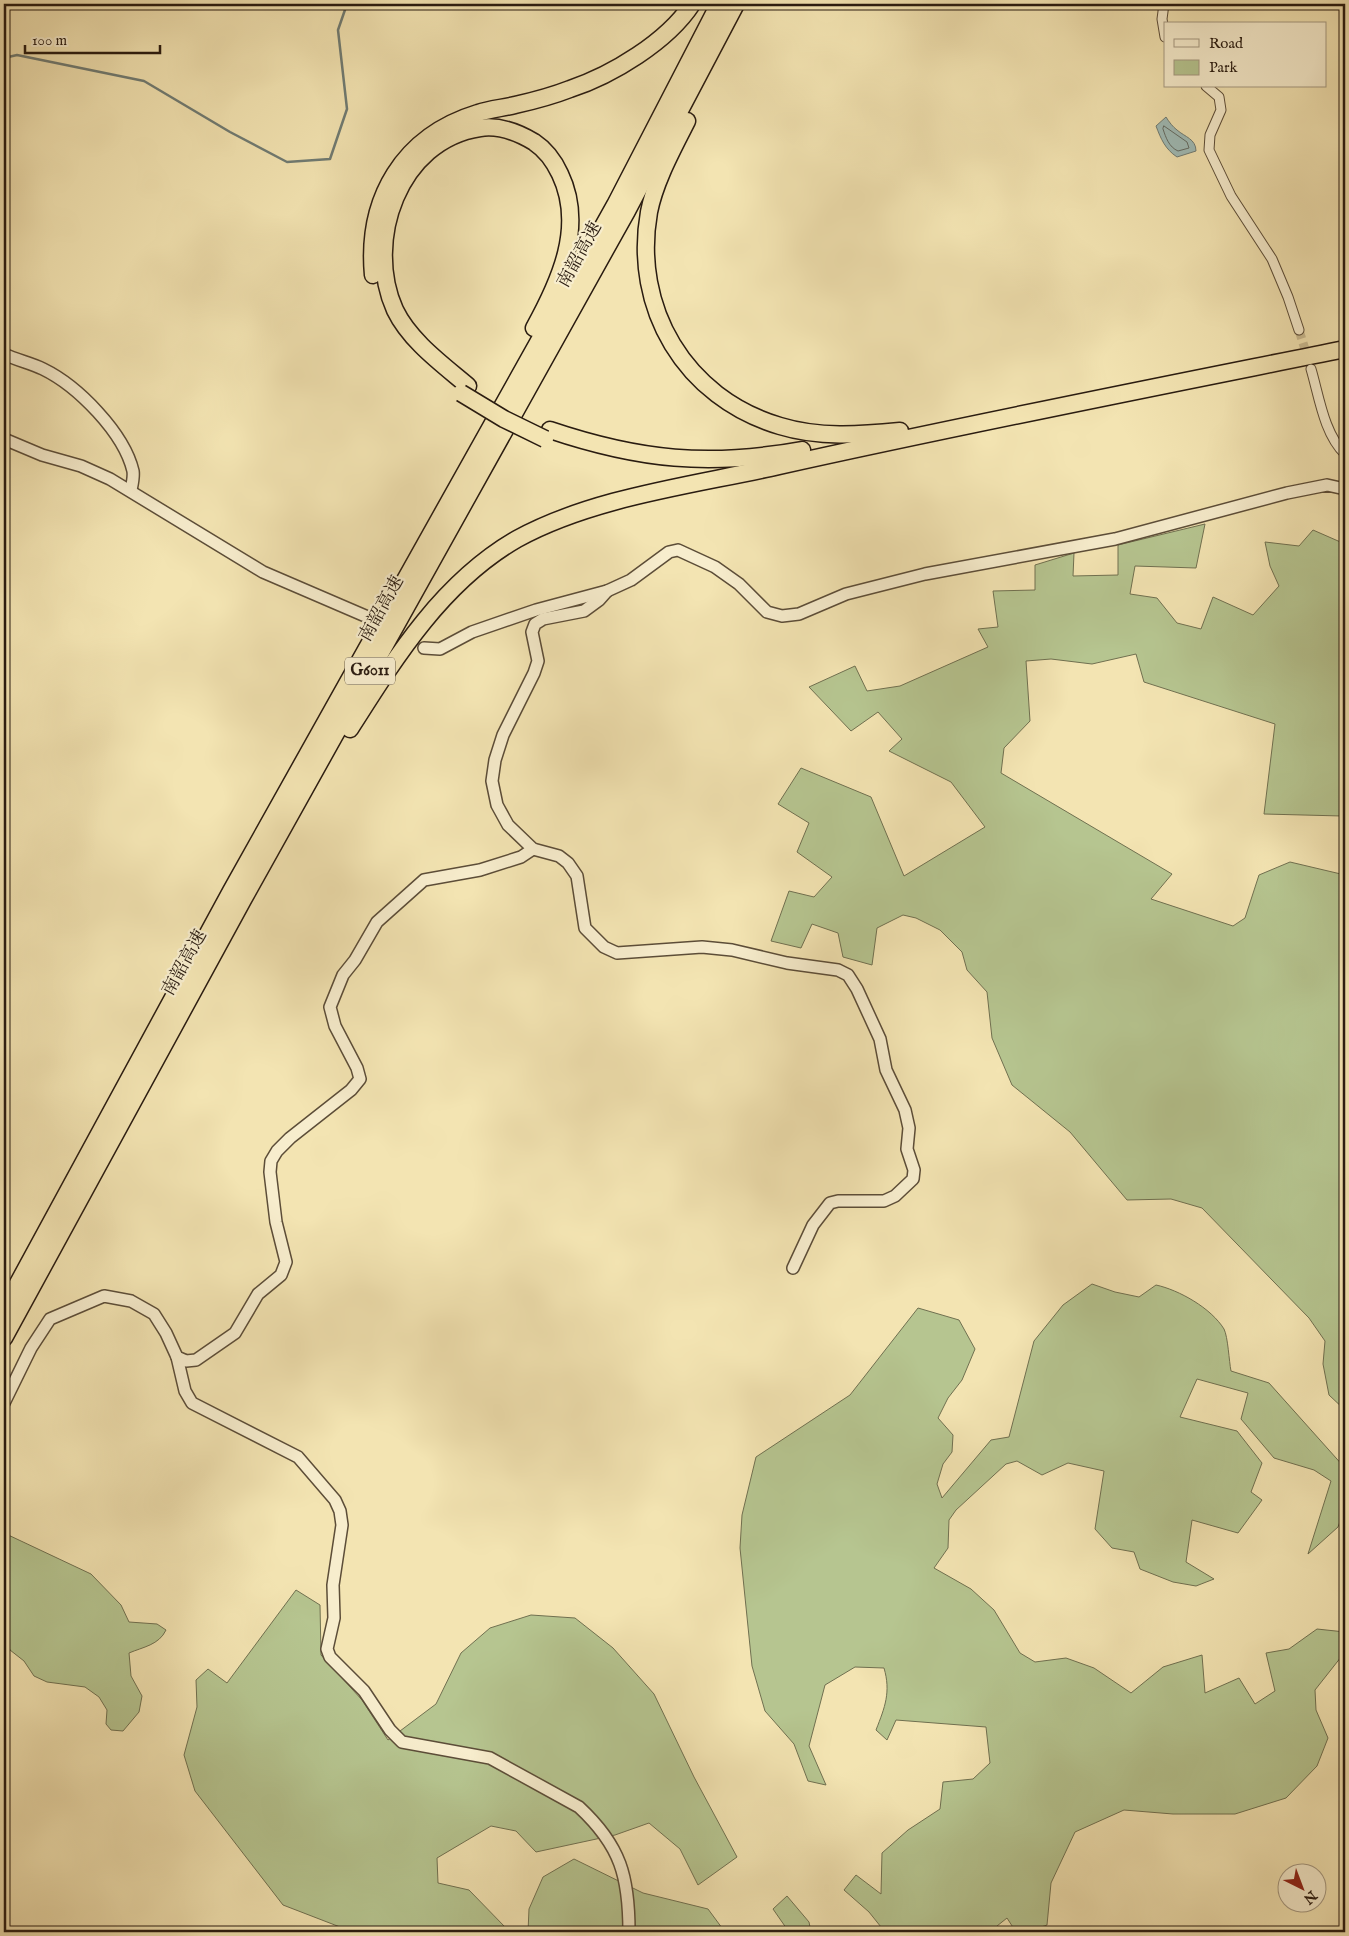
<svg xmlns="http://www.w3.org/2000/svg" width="1349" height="1936" font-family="'IM FELL English','Noto Serif SC',serif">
<rect width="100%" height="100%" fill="#f3e4b2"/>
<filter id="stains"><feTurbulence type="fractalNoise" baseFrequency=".004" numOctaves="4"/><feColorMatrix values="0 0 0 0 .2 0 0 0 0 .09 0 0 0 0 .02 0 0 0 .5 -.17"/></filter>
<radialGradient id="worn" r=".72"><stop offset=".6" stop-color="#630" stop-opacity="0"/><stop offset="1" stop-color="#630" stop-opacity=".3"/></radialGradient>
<g fill="#b6c590" stroke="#707050">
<polygon points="1205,524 1196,568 1135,566 1130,594 1157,598 1177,623 1201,629 1213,597 1253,615 1279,586 1270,566 1265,542 1299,546 1313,530 1345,544 1345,778 1341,780 1342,816 1264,814 1275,724 1144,682 1136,654 1092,664 1051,659 1026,661 1030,721 1004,748 1001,773 1172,874 1151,899 1233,926 1245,918 1259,875 1290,862 1345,875 1345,1410 1329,1395 1323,1364 1325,1341 1309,1318 1202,1208 1171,1199 1127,1200 1070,1132 1012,1085 992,1038 987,992 967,970 962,952 940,930 916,918 903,915 877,928 872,965 843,957 838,933 812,924 801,948 771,941 789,891 814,897 832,877 797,852 809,823 778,804 801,768 871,797 904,876 985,827 951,782 889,751 902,739 878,712 851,731 809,687 855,666 867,691 900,686 988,647 978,629 998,627 993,591 1035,590 1035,565 1074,553 1073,576 1118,575 1118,545"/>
<path d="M1092,1284L1115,1292L1139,1297L1156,1285C1179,1290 1211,1308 1224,1329C1228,1337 1229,1361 1231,1371L1269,1383L1345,1468V1508L1338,1527L1308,1554L1331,1481L1314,1470L1274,1458L1241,1419L1248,1393L1197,1379L1180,1417L1237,1431L1262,1463L1251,1492L1262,1500L1238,1533L1192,1520L1186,1562L1214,1579L1196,1586L1173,1582L1140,1569L1134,1552L1112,1548L1095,1529L1104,1471L1068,1463L1042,1475L1017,1461L1006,1464L956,1510L949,1520L948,1548L934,1568L971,1589L994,1610L1020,1653L1035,1662L1066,1658L1094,1668L1131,1693L1163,1667L1202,1655L1205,1693L1239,1678L1255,1704L1275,1691L1266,1653L1289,1649L1317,1629L1345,1632V1652L1315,1690L1316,1710L1328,1738L1317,1766L1286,1798L1235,1814H1173L1124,1810L1075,1832L1051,1883L1047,1925L1027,1932H1016L1007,1918L997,1926L994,1932H885L869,1912L844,1890L856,1875L881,1894L882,1853L908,1830L940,1809L943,1782L973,1779L990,1763L986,1727L896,1720L887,1740L876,1730C885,1707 891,1692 884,1668L855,1667L825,1685L809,1746L826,1785L808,1781L794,1744L765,1711L752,1666L740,1548L742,1515L756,1457L850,1395L918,1308L959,1320L975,1349L962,1380L948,1398L938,1418L953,1435L952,1452L943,1464L937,1484L942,1498L991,1440L1009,1437L1034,1341L1063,1305Z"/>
<path d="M4,1533L91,1574L121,1605L129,1622L157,1624L166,1630C159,1645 143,1647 129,1653L131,1676L142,1696L139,1712L123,1731L111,1730L106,1724L107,1710L99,1697L85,1687L47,1682L34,1676L24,1661L10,1650L4,1635Z"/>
<polygon points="296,1590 320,1605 321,1655 362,1700 388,1740 436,1704 461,1653 490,1628 531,1615 575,1618 613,1648 654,1694 694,1777 737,1857 698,1885 680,1849 649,1823 615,1835 536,1852 516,1831 491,1826 437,1858 438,1883 469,1890 505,1927 505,1932 353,1932 283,1905 195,1791 184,1755 197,1707 196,1680 208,1669 227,1683"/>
<polygon points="574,1859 643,1893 708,1909 725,1932 528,1932 529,1909 543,1877"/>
<polygon points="787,1896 809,1922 811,1932 789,1932 773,1909"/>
</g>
<path fill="#a0bcb7" stroke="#707c74" d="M1166,117C1169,122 1173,127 1177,130C1185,137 1196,139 1196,151L1177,157C1165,149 1161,139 1156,126Z"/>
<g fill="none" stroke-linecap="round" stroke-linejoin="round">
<path stroke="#646c64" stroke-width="1" d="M1164,126L1187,142L1189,148L1178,151C1169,147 1166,138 1163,129Z"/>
<polyline stroke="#707c74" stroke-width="2.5" points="4,58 17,55 144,81 230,132 287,162 330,159 347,109 338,30 347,4"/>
<polyline stroke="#cbbc92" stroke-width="9" stroke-dasharray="9 4.5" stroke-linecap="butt" points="1299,330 1308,359"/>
<g stroke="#5c4d38" stroke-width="11">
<g id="minor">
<polyline points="1164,4 1162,19 1165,37"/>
<polyline points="1206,86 1219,97 1221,110 1210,135 1209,150 1231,196 1272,259 1288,297 1299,330"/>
<path d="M1311,369C1319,396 1324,434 1345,454"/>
</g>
</g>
<g stroke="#5c4d38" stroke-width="14">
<g id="tertiary">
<path d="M4,354C16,360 31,363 43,369C78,386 124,433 133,471C134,477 132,485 131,490"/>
<polyline points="4,439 42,455 81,466 110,479 263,572 370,618"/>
<polyline points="607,591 599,600 584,611 543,619 535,624 532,632 538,661 534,673 503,735 495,760 492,781 497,805 508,825 533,849 559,856 568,863 577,876 585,928 604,947 617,953 702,947 732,950 787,963 838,970 848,975 857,989 880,1039 886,1070 905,1110 909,1128 907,1149 914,1170 913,1179 895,1196 884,1201 838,1201 830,1203 813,1225 793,1268"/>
<polyline points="424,648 440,649 472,632 536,610 607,591 631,580 669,552 678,550 715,567 739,584 767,612 782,616 799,614 846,594 925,574 1115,539 1287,493 1327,485 1345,489"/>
<path d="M177,1357L185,1391L192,1403L298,1457L335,1500L340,1511L342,1525L333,1585L334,1618L327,1649L330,1657L364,1691L390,1730L402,1742L490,1758L579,1807C621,1846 629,1877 629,1932"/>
<polyline points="4,1403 31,1348 50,1319 104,1296 131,1301 154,1314 166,1333 177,1357 186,1361 196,1360 235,1333 258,1294 281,1275 286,1262 276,1222 270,1172 271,1161 277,1151 290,1138 351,1090 360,1079 357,1068 335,1026 330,1007 343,975 355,960 377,922 424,880 480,870 521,857 533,849"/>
</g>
</g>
<g stroke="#291b10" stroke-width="19">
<g id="motorway">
<path d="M687,121C673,149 655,181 649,212C632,308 685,398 780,426C819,438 860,435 900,431"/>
<path d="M373,275C366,198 403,136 478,113C490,109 503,108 515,105C533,101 552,96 570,89C612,75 667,42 692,4"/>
<path d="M468,386C442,364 410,341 395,310C364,241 399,140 480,128C499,125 519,133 534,142C546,150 554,161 560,174C585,226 560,281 534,328"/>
<path d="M550,430C639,460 709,467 802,450"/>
<path d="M350,729C395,658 442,582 517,539C593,497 695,485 779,466C967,424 1156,387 1345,349"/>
<polyline points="4,1309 231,891 615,205 719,4"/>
<polyline points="4,1338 244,898 627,211 736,4"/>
</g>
</g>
<use href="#minor" stroke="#f7edcd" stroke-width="9"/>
<use href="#tertiary" stroke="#f7edcd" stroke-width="11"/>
<use href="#motorway" stroke="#f3e4b2" stroke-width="16"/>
<g stroke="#291b10" stroke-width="19" stroke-linecap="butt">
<polyline id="motorway-bridge" points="461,393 504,419 545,439"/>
</g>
<use href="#motorway-bridge" stroke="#f3e4b2" stroke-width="16"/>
</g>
<g text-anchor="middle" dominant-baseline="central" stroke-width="4.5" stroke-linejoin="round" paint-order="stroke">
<rect fill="#f7edcd" stroke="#675a49" stroke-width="1" x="345" y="657.5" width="50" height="27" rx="4"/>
<g font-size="16" font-weight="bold" fill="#291b10">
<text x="370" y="671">G6011</text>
</g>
<g font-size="18" fill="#291b10" stroke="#f7edcd">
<text transform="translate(580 255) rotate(-61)">南韶高速</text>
<text transform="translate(382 609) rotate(-61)">南韶高速</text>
<text transform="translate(185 963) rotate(-61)">南韶高速</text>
</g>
</g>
<rect width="1349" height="1936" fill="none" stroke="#f3e4b2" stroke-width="20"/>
<rect x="5" y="5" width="1339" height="1926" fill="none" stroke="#291b10" stroke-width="2.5"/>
<rect x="10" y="10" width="1329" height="1916" fill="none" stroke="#291b10"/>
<rect x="1164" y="22" width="162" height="65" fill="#f7edcd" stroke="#a59981"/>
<rect x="1174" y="39" width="25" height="8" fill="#f7edcd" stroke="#a59981"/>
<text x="1209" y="48" font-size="15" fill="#291b10">Road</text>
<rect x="1174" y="60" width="25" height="15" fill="#b6c590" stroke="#a59981"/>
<text x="1209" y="72" font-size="15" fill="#291b10">Park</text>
<g transform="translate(1302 1888) rotate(138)"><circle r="24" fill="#f7edcd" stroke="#a59981"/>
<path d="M0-4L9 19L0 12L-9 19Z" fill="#8f2418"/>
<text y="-8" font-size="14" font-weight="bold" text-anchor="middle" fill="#291b10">N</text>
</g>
<path d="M25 45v8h135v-8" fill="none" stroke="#291b10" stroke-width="2.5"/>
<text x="32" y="45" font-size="15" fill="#291b10" stroke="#f7edcd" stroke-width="4" paint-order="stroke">100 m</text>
<rect width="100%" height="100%" filter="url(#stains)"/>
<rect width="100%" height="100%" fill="url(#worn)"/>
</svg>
